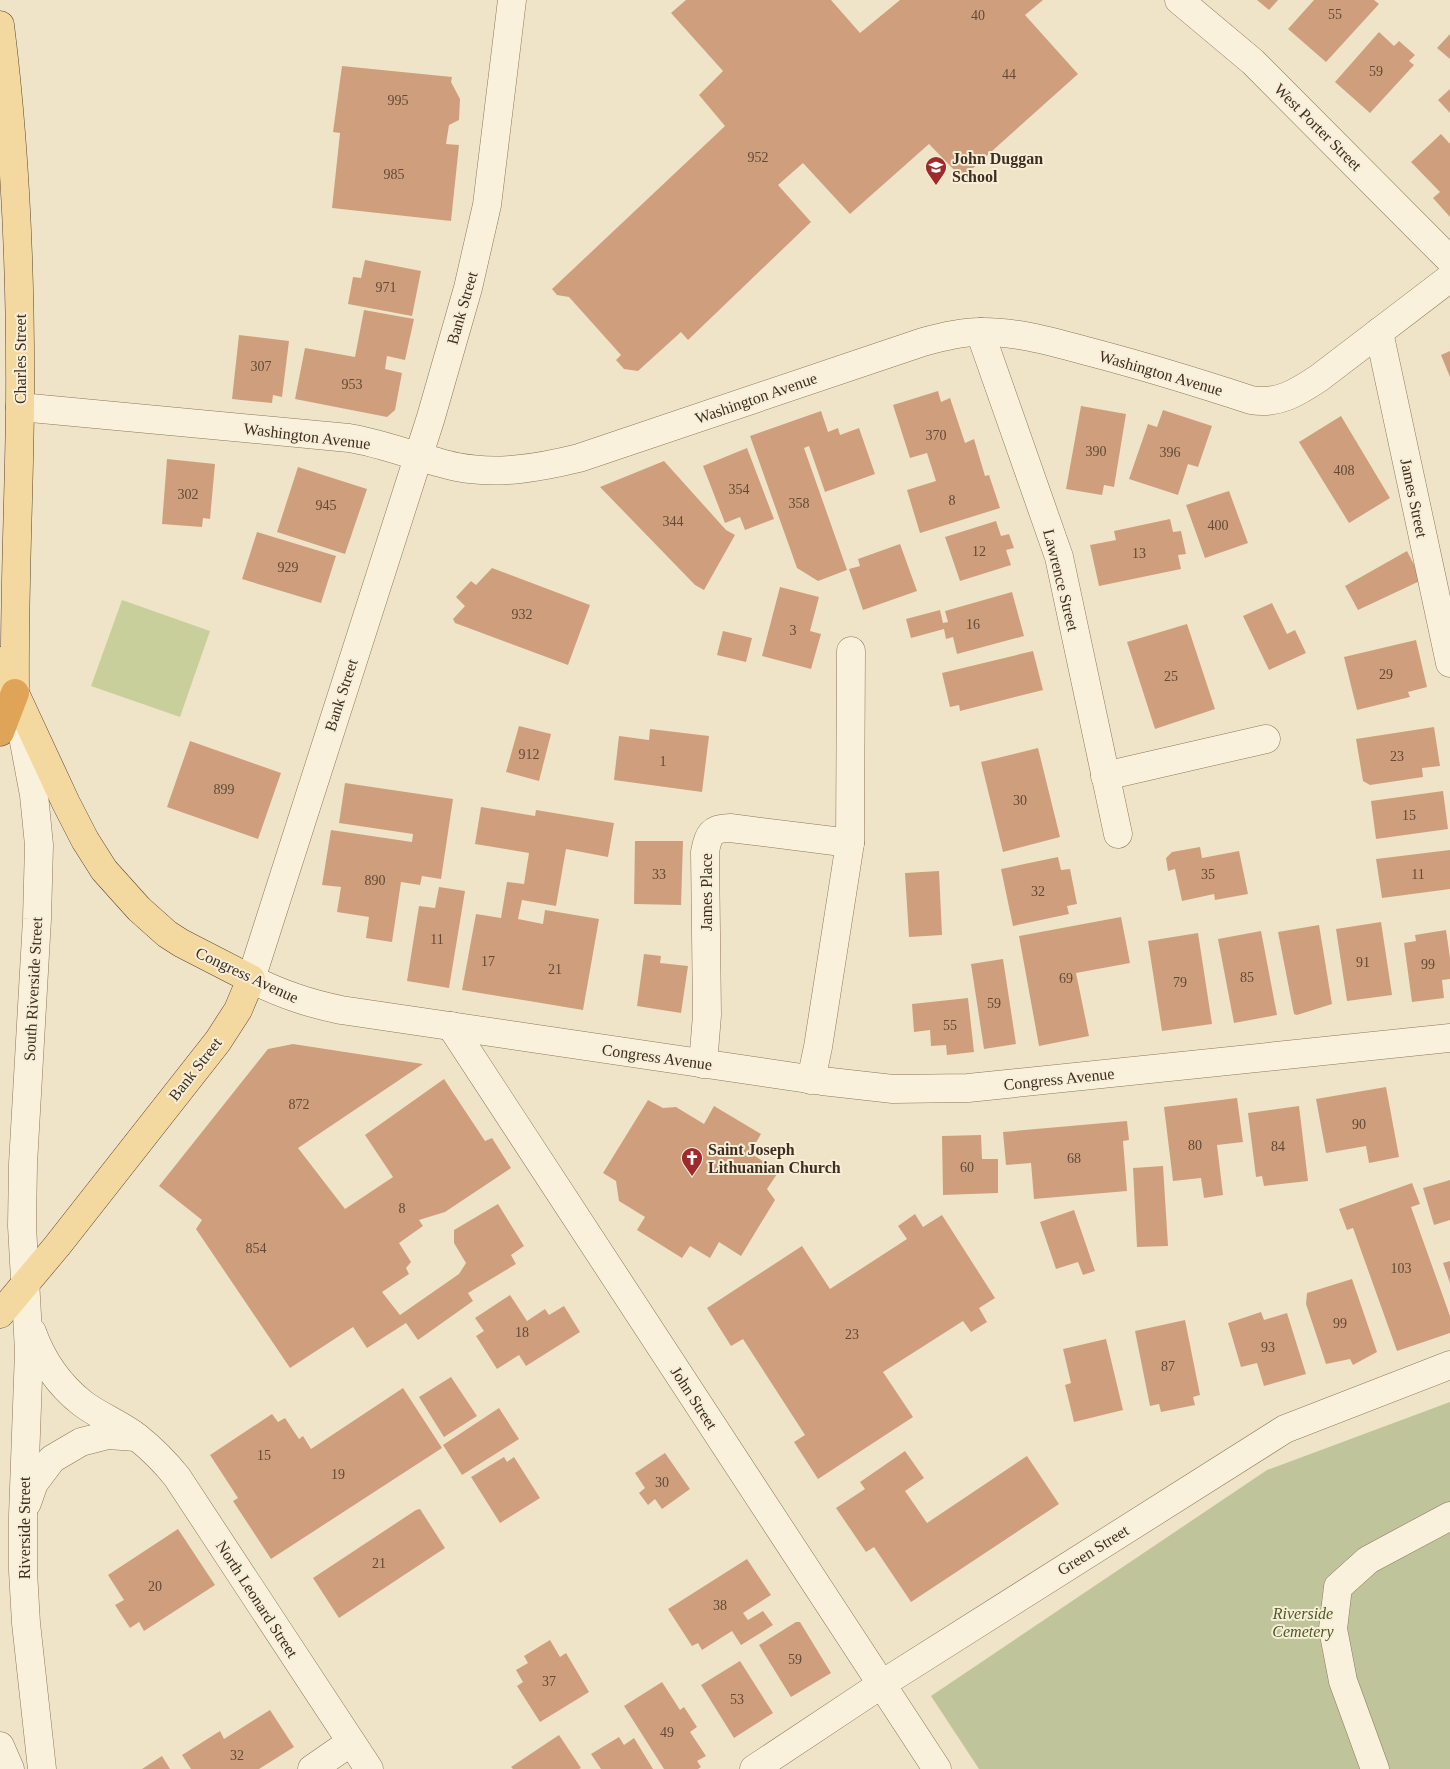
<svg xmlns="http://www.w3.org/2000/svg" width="1450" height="1769" font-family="'Times New Roman',serif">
<rect width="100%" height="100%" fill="#f0e4c8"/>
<polygon fill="#c9cf9b" points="122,600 210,631 180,717 91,686"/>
<polygon fill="#bfc49a" points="1450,1402 1450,1769 979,1769 931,1696 1267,1470"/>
<g fill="#cf9f7d">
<polygon points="686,0 831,0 860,33 900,0 1043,0 1025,15 1078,74 962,178 929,144 850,214 803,163 778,185 811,222 688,340 681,332 638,371 624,369 616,360 621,355 569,297 557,295 552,289 725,126 699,95 723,71 671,13"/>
<polygon points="1257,0 1278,0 1269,10"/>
<polygon points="1314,0 1374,0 1379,4 1326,62 1288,29"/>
<polygon points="1379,32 1394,46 1399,41 1415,55 1409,61 1414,65 1370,113 1335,82"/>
<polygon points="1450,34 1450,59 1437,48"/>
<polygon points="342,66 452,77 451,82 460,99 459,120 449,125 446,144 459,145 451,221 332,208 340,133 333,132"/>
<polygon points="1450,89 1450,113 1438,100"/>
<polygon points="1441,134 1450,144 1450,217 1433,198 1440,192 1411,162"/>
<polygon points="365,260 421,271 412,316 348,304 353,277 361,278"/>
<polygon points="364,310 414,319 405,360 387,356 385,369 402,373 395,410 387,417 295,399 305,348 355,357"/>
<polygon points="239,335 289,341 282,397 273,395 272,403 232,399"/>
<polygon points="1450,351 1450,377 1441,355"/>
<polygon points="938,391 941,402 950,398 965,443 974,439 985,476 989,475 1000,508 920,533 907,490 936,481 927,453 910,458 893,405"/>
<polygon points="1081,406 1126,414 1114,487 1104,485 1102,495 1066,489"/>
<polygon points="1163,410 1212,426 1198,467 1188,464 1178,495 1129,479 1148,424 1157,427"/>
<polygon points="821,411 828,432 838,428 840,435 859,428 875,474 825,492 809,446 804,448 847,570 818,581 797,568 750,436"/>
<polygon points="1341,416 1390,498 1349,523 1299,442"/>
<polygon points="747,448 774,519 745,530 740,517 725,523 703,466"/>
<polygon points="167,459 215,464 210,519 203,518 202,527 162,524"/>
<polygon points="664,461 726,530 735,535 704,590 695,585 600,487"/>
<polygon points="298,467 367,489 345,554 277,532"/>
<polygon points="1229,491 1248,543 1205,558 1186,505"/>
<polygon points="1170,519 1173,532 1181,531 1186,554 1178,555 1181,569 1099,586 1090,545 1116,540 1114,531"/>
<polygon points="996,521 1001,536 1009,534 1014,548 1006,550 1011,565 960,581 945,537"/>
<polygon points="257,532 336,556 321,603 242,579"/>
<polygon points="900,544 917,591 863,610 849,569 860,566 858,559"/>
<polygon points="1407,551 1422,580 1358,610 1345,586"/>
<polygon points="492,568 590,605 568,665 455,623 453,619 465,606 456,597 471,581 476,585"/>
<polygon points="780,587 819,597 810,631 821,634 811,669 762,656"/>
<polygon points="1012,592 1024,636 957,654 953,637 946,639 944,629 911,638 906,619 940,610 943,623 948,622 945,611"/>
<polygon points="1272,603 1287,634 1295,630 1306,653 1269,670 1243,616"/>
<polygon points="1187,624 1215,709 1155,729 1127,642"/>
<polygon points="723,631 752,638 746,662 717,655"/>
<polygon points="1416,640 1427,687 1408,692 1410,697 1357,710 1344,657"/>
<polygon points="1033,651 1043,690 960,711 959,705 950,707 942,673"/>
<polygon points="519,726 551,734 539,781 506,772"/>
<polygon points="1434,727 1440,766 1422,768 1423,777 1370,785 1363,781 1356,739"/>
<polygon points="650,729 709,736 702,792 614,780 619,736 649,740"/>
<polygon points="190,741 281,773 258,839 167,807"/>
<polygon points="1038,748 1060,837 1003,852 981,762"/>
<polygon points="345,783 453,799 441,879 422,876 420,885 401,882 392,942 366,938 369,917 337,912 341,887 322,885 331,830 412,842 413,834 339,823"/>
<polygon points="1443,791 1448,829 1376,839 1371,801"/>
<polygon points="481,807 535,816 536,810 614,823 608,857 566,849 556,906 522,900 518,919 543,924 545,910 599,919 583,1010 462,990 476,914 501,918 507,882 524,884 529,853 475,844"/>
<polygon points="635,841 683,841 681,905 634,904"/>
<polygon points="1200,847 1202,858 1239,851 1248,894 1215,900 1214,894 1182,901 1175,869 1168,871 1166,858 1172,852"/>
<polygon points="1450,850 1450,889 1382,898 1376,859"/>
<polygon points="1058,857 1061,870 1070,869 1077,904 1067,906 1069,914 1013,926 1001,869"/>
<polygon points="939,871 942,935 909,937 905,873"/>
<polygon points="439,887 465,891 449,988 407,981 419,906 435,908"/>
<polygon points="1121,917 1130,963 1076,973 1089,1036 1039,1046 1019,936"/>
<polygon points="1381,922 1392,995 1347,1001 1336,929"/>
<polygon points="1319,925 1332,1004 1297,1015 1294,1014 1278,932"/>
<polygon points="1446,930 1450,958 1450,979 1442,980 1444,998 1412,1002 1404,943 1416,941 1415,935"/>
<polygon points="1261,931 1277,1015 1234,1023 1218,939"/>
<polygon points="1198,933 1212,1024 1162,1031 1148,941"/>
<polygon points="644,954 661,956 660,963 688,966 681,1013 637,1006"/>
<polygon points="1003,959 1016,1044 984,1049 971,964"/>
<polygon points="968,998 974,1052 947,1055 946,1045 931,1046 930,1030 914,1032 912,1004"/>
<polygon points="293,1044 423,1064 298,1148 345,1209 393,1177 365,1135 444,1079 485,1141 492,1138 511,1168 445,1212 419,1220 423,1226 399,1243 411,1262 406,1268 409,1274 382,1292 400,1315 459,1274 466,1263 454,1243 454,1230 498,1204 524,1246 511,1255 516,1264 468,1293 473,1301 418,1340 406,1323 367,1348 353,1327 290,1368 196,1229 202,1220 159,1186 268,1049"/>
<polygon points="1386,1087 1399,1157 1369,1163 1366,1146 1326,1153 1316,1099"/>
<polygon points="1237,1098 1243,1142 1217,1145 1223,1195 1204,1198 1201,1178 1173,1181 1164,1107"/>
<polygon points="648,1100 663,1108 676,1107 704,1124 714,1106 761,1134 750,1153 779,1171 767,1189 775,1200 741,1256 719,1242 710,1258 690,1246 682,1258 637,1230 645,1217 619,1201 616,1181 603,1173"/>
<polygon points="1299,1106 1308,1181 1264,1186 1262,1176 1256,1177 1248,1113"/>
<polygon points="1127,1121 1129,1140 1123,1141 1127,1191 1034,1199 1031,1163 1006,1165 1003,1132"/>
<polygon points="981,1135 982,1159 998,1159 998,1193 943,1195 942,1136"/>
<polygon points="1163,1166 1168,1246 1137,1247 1133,1168"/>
<polygon points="1450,1180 1450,1220 1434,1225 1423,1188"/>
<polygon points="1412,1183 1420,1204 1411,1207 1450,1316 1450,1333 1397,1351 1353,1228 1347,1230 1339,1209"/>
<polygon points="1074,1210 1095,1271 1083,1275 1078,1262 1056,1269 1040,1222"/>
<polygon points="915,1214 923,1227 942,1215 995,1298 979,1308 987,1322 971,1332 963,1321 883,1372 913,1417 818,1479 794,1442 805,1435 743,1339 731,1346 707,1308 802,1246 830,1289 907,1239 898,1226"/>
<polygon points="1450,1261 1450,1283 1443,1263"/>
<polygon points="1352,1279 1377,1352 1353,1365 1350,1359 1326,1364 1306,1304 1307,1293"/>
<polygon points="510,1295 527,1321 545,1309 549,1315 564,1306 580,1332 526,1366 519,1355 497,1369 476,1336 484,1331 475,1318"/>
<polygon points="1261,1312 1264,1320 1287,1313 1306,1374 1264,1386 1257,1363 1241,1367 1228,1323"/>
<polygon points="1185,1320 1200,1395 1193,1397 1195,1405 1161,1412 1159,1404 1150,1406 1135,1331"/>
<polygon points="1106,1339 1123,1410 1074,1422 1065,1385 1071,1383 1063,1349"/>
<polygon points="451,1377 477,1416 444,1437 419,1397"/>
<polygon points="403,1388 442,1448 271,1559 233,1501 238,1498 210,1455 272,1414 278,1422 285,1418 299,1439 303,1436 311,1449"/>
<polygon points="499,1408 519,1439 462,1475 443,1445"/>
<polygon points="905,1451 924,1478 905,1491 927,1523 1027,1456 1059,1504 911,1602 874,1547 866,1552 836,1508 865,1489 860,1482"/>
<polygon points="665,1453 690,1489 662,1509 655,1499 648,1505 639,1493 645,1488 635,1473"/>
<polygon points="504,1457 507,1462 514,1457 540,1498 500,1523 471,1477"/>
<polygon points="420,1509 445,1548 339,1618 313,1578 416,1510"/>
<polygon points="178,1529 215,1585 144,1631 139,1622 130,1628 115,1605 124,1600 108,1575"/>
<polygon points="747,1559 771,1595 743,1613 748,1620 763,1611 773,1625 741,1645 732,1631 702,1650 698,1643 692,1646 668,1609"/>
<polygon points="796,1622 800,1622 831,1673 791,1697 759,1645"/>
<polygon points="550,1640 560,1657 566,1653 589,1692 540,1722 517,1686 523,1682 516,1670 528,1663 524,1656"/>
<polygon points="740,1661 773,1713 734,1738 701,1685"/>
<polygon points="662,1682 680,1710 684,1707 697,1727 690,1732 706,1756 697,1761 701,1767 698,1769 664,1769 624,1706"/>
<polygon points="270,1710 294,1747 259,1769 191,1769 182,1755 220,1731 224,1739"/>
<polygon points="559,1735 581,1768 579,1769 513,1769 511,1767"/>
<polygon points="619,1737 624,1745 634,1738 653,1769 601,1769 591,1754"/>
<polygon points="162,1756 170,1769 142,1769"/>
</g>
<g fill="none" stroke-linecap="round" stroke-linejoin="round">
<g stroke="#8d765c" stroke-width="29">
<g id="minor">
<path d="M512,0L487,205L468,288L431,417L251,979C282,994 307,1003 341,1010L822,1081L893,1089L968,1088L1450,1038"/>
<polyline points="1179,0 1253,62 1450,260"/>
<polyline points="980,332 1059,557 1118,834"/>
<polyline points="1379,332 1450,663"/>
<path d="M20,407L349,438C386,444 420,459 457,467C498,475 538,468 579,458L923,342C941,337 960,332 979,332C1018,331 1057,343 1094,353C1147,367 1199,383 1251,400C1278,405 1298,392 1319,378L1450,278"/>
<polyline points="18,710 34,795 39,845 37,919 23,1164 22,1226 29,1351 23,1516 23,1571 26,1623 42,1769"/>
<polyline points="1105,776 1266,739"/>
<polyline points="451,1026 937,1769"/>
<path d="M703,1064L707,1015L705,852C708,835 711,828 730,828L850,843"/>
<polyline points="811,1080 818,1047 850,843 851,651"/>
<path d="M32,1332C42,1360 58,1384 82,1403C99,1416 120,1424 137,1437C152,1449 165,1462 177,1477L369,1769"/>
<polyline points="27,1503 34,1483 52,1459 81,1442 108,1435 136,1437"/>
<polyline points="0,1746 10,1769"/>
<polyline points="312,1769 351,1742"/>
<polyline points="754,1769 882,1684 1285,1429 1450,1365"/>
<polyline points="1375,1769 1343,1681 1333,1629 1338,1587 1368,1560 1450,1516"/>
</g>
</g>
<g stroke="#5b4430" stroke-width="29">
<g id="major">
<path d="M0,25C16,152 21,279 20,407C19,500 14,594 15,687"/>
<polyline points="0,661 66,803 85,840 104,870 139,909 167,934 181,943 251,979 238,1010 218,1041 57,1246 0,1314"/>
</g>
</g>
<g stroke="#5b4430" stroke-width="29">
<polyline id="highway" points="0,732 15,693"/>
</g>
<use href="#minor" stroke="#faf1dc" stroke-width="28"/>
<use href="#major" stroke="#f3d9a0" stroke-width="28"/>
<use href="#highway" stroke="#e0a458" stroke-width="28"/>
</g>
<defs>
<g id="school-pin" transform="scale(1.125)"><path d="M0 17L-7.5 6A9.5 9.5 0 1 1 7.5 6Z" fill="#9e2a2b" stroke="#f7eed8"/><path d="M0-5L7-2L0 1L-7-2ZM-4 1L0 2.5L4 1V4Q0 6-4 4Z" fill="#fff"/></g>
<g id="church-pin" transform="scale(1.125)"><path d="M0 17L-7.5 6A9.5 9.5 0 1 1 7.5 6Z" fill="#9e2a2b" stroke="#f7eed8"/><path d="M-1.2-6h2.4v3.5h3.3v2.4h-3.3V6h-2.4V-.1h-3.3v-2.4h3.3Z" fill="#fff"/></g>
</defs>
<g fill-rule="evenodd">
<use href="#school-pin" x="936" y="167"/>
<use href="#church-pin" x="692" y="1158"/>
</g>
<g text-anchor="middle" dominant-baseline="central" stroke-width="4" stroke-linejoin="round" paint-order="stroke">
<g font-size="14" fill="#624a37">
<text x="1335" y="14">55</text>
<text x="978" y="15">40</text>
<text x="1376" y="71">59</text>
<text x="1009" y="74">44</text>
<text x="398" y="100">995</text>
<text x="758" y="157">952</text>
<text x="394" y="174">985</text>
<text x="386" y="287">971</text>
<text x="261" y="366">307</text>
<text x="352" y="384">953</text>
<text x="936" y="435">370</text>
<text x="1096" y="451">390</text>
<text x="1170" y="452">396</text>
<text x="1344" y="470">408</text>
<text x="739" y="489">354</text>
<text x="188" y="494">302</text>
<text x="952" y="500">8</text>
<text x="799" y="503">358</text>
<text x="326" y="505">945</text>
<text x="673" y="521">344</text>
<text x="1218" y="525">400</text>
<text x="979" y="551">12</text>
<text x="1139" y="553">13</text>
<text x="288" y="567">929</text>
<text x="522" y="614">932</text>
<text x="973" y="624">16</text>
<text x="793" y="630">3</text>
<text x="1386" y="674">29</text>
<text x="1171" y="676">25</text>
<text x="529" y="754">912</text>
<text x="1397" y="756">23</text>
<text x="663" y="761">1</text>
<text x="224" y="789">899</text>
<text x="1020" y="800">30</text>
<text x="1409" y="815">15</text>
<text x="659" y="874">33</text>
<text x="1208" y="874">35</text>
<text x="1418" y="874">11</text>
<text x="375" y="880">890</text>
<text x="1038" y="891">32</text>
<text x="437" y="939">11</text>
<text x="488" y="961">17</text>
<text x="1363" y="962">91</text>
<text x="1428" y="964">99</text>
<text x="555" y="969">21</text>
<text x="1247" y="977">85</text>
<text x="1066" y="978">69</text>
<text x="1180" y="982">79</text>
<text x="994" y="1003">59</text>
<text x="950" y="1025">55</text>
<text x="299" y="1104">872</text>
<text x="1359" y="1124">90</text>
<text x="1195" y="1145">80</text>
<text x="1278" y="1146">84</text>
<text x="1074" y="1158">68</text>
<text x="967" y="1167">60</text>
<text x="402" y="1208">8</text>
<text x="256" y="1248">854</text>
<text x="1401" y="1268">103</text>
<text x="1340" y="1323">99</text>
<text x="522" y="1332">18</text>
<text x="852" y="1334">23</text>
<text x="1268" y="1347">93</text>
<text x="1168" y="1366">87</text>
<text x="264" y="1455">15</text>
<text x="338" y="1474">19</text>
<text x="662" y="1482">30</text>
<text x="379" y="1563">21</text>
<text x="155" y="1586">20</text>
<text x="720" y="1605">38</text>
<text x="795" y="1659">59</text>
<text x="549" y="1681">37</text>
<text x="737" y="1699">53</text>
<text x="667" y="1732">49</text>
<text x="237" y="1755">32</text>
</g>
<g font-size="16" fill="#3d2e20" stroke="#f7eed8">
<text transform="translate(1318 127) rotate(45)">West Porter Street</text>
<text transform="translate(462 308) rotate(-74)">Bank Street</text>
<text transform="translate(20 359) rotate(-90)">Charles Street</text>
<text transform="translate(1161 373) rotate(16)">Washington Avenue</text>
<text transform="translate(756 398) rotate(-19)">Washington Avenue</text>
<text transform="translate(307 436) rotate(7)">Washington Avenue</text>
<text transform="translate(1414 498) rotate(78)">James Street</text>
<text transform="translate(1061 580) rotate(76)">Lawrence Street</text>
<text transform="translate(341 695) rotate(-72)">Bank Street</text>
<text transform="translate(706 892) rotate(-90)">James Place</text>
<text transform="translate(247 975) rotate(25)">Congress Avenue</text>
<text transform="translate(33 989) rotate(-87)">South Riverside Street</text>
<text transform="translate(657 1057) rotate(8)">Congress Avenue</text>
<text transform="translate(195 1069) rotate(-52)">Bank Street</text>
<text transform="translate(1059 1079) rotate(-6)">Congress Avenue</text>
<text transform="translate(694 1398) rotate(57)">John Street</text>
<text transform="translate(24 1528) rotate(-90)">Riverside Street</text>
<text transform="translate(1093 1550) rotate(-32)">Green Street</text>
<text transform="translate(257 1599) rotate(57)">North Leonard Street</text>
</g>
<g font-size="16" font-weight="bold" fill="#3d2e20" stroke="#f7eed8" text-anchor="start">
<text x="952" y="158">John Duggan<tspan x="952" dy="18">School</tspan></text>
<text x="708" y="1149">Saint Joseph<tspan x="708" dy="18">Lithuanian Church</tspan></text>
</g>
<g font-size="16" font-style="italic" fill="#4d5a26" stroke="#f7eed8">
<text x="1303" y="1613">Riverside<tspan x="1303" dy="18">Cemetery</tspan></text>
</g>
</g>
</svg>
